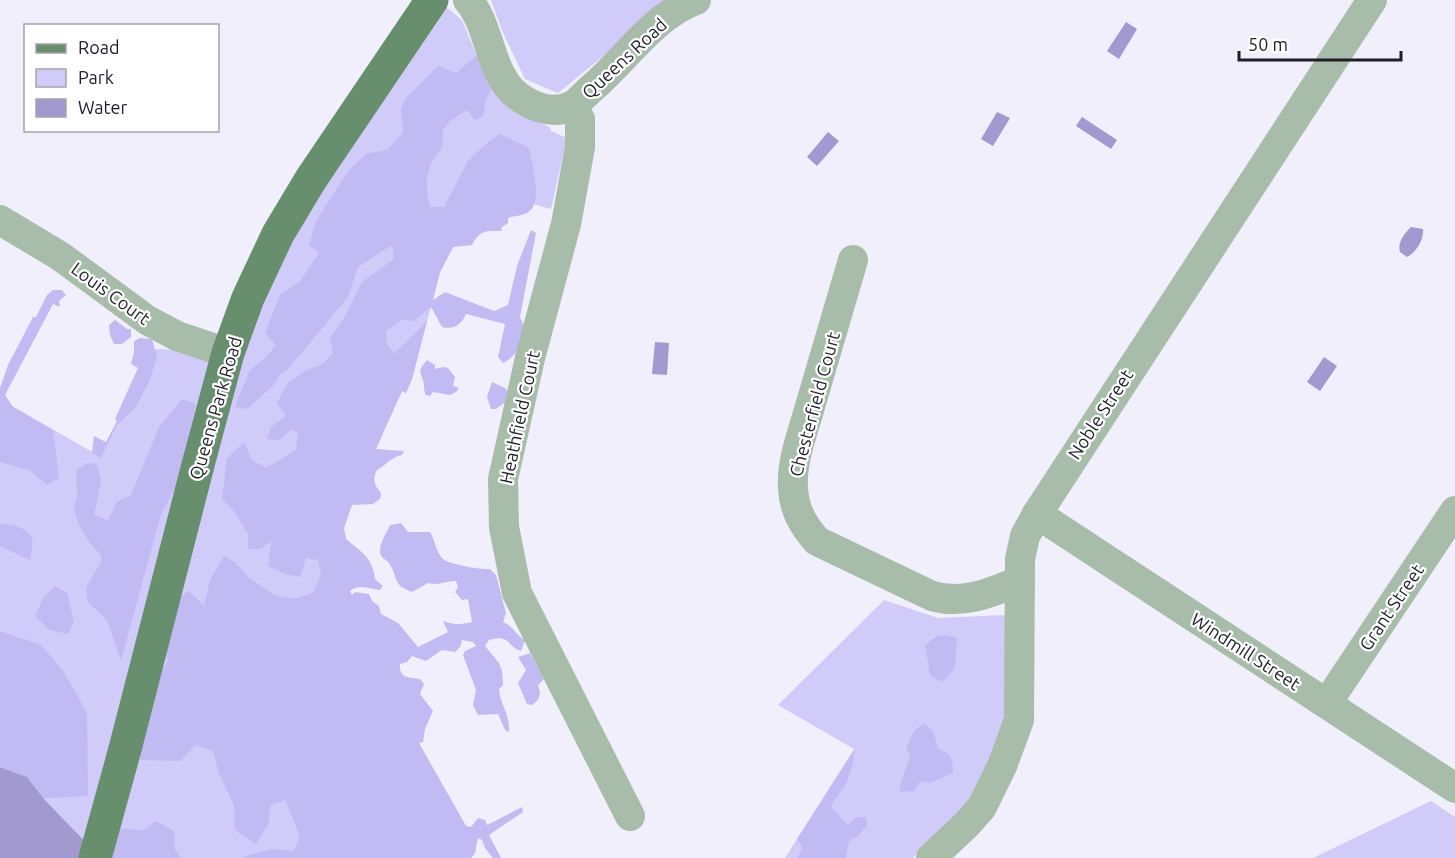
<svg xmlns="http://www.w3.org/2000/svg" width="1455" height="858" font-family="Ubuntu,sans-serif">
<rect width="100%" height="100%" fill="#f0effb"/>
<g fill="#d1cbfa">
<polygon points="491,0 672,0 558,93 525,79 503,33"/>
<polygon points="445,6 462,20 481,66 524,116 550,127 551,131 567,138 551,209 483,191 440,272 412,379 406,393 402,391 360,481 334,557 422,750 471,835 460,858 101,858 43,798 27,777 0,767 0,399 101,457 155,349 220,351 248,298"/>
<polygon points="884,600 938,618 1005,615 1008,715 980,790 913,858 785,858 854,749 778,705"/>
<polygon points="1431,801 1455,817 1455,858 1313,858"/>
</g>
<g fill="#c2baf2">
<path d="M477,55L494,84L486,99L483,117L475,120L467,110L450,121L443,130C444,155 440,146 431,164C425,177 426,194 430,207H444L468,161L488,142L500,134L529,148C532,164 544,204 527,213C521,216 514,216 508,218V223L502,227L501,231C485,231 480,230 472,245L453,247L440,272L433,300L445,292L494,311L508,305L517,266L531,230L536,233L520,317L527,332C521,345 516,357 503,363L498,357L505,324L466,314C461,325 454,330 442,327L431,307L413,321L401,320L386,331L387,344L394,354L427,321L412,379L406,393L402,391L376,449L404,451L402,455C389,458 387,465 377,470C372,480 374,485 381,493L380,499L373,504L352,505L344,528L346,539C362,553 372,556 375,579L383,586L380,590C369,589 359,583 350,591L352,595L355,592L369,594L372,601L379,606L381,614L398,623L418,647L448,632L443,621C456,625 458,625 472,622L468,599L462,600L455,592L458,587L456,581C445,581 439,586 428,583L412,592C392,585 399,578 389,563C386,559 381,559 380,552C379,544 387,532 390,525L401,523L408,532H430C435,540 436,552 443,559C448,564 481,570 490,569L496,575L506,613L503,622C516,628 514,634 525,640L521,651C506,646 511,634 489,640L485,646L499,663L502,671L503,685L499,689C500,705 510,713 509,732L505,730L498,714L478,715L473,705L476,690L463,655L465,651L476,646L473,642L462,640L460,647L455,652L442,650L426,661L412,656L407,662L400,664C399,679 409,677 420,679L424,684L420,694L433,711L425,729L423,742L419,743L466,826L471,827L478,818L485,820L487,825L522,807L523,812L489,835L501,858H493L485,848L482,840L478,838L475,853L471,858H245V856L272,849L294,851L300,836L285,800L271,805L268,825L256,844L235,830L234,805L219,774L213,751L196,745L180,761L142,760L131,751L160,675L168,660L162,639L178,599L189,591L204,606L210,580L224,556L235,562L247,576L274,595L294,599L313,593L321,575L318,560L306,558L300,577L285,574L268,566L271,541L261,549H248V534L234,511L222,499L227,458L244,442L252,460L266,468L296,450L298,433L291,429L280,440L267,439L271,427L286,416L277,403L287,384L305,371L323,364L333,353L330,338L345,316L362,282L394,259L392,245L358,267L348,297L288,369L280,374L274,385L247,409L235,407L250,370L265,358L276,345L265,333L280,295L300,281L319,253L309,245L316,221L349,170L366,154L387,150L403,133L401,109L405,99L438,66L456,73Z"/>
<polygon points="53,290 62,290 66,295 59,301 60,307 53,304 5,395 13,407 53,430 59,478 47,485 29,470 0,462 0,388 8,365 33,317 36,317 47,295"/>
<polygon points="115,320 127,329 131,329 131,337 122,344 114,344 110,335 109,325"/>
<polygon points="140,338 152,339 157,358 148,384 135,408 117,425 101,458 92,453 94,436 106,442 117,421 115,419 138,368 131,364 134,352 134,341"/>
<path d="M427,360L435,365V369L443,367L448,368L455,377L453,386L459,388L456,392L450,395L433,392L430,396L426,395C424,392 424,388 424,384C421,370 416,373 427,360Z"/>
<polygon points="492,382 505,388 510,394 508,400 496,409 491,409 487,397"/>
<path d="M182,399L196,404L177,485L161,514L121,661L107,620L88,602L86,588L101,562V555C90,544 76,525 74,508C74,504 77,499 77,494C77,485 75,479 77,470L87,463L97,464L101,481L94,515L108,520L117,502L131,495L159,427Z"/>
<path d="M0,524C10,524 28,527 32,539C33,544 31,554 30,560L0,546Z"/>
<polygon points="55,586 67,593 74,622 68,634 50,630 35,616 44,597"/>
<polygon points="0,631 41,645 64,672 87,713 88,796 43,798 27,777 0,767"/>
<polygon points="946,635 957,638 955,668 942,682 930,675 925,645 937,636"/>
<polygon points="530,653 544,679 538,685 540,693 538,700 532,705 527,704 518,683 526,670 518,657"/>
<path d="M925,723L934,733L938,749C952,754 953,759 953,773L930,783L920,781L914,791L900,792C900,778 907,769 910,756L906,748L914,731Z"/>
<path d="M855,749C853,762 851,776 844,787C839,795 834,798 831,807L848,826L856,817H866L867,825L858,836L849,841L846,858H797L803,848L797,839Z"/>
<polygon points="156,821 174,831 175,850 181,858 102,858 111,828 144,830"/>
</g>
<g fill="#a199cf">
<polygon points="1126,22 1137,29 1119,59 1107,51"/>
<polygon points="997,112 1010,118 993,146 981,139"/>
<polygon points="1082,117 1117,140 1111,149 1076,126"/>
<polygon points="828,132 839,141 817,166 807,157"/>
<path d="M1411,227L1423,229C1424,240 1416,252 1407,257L1400,252C1397,242 1405,233 1411,227Z"/>
<polygon points="655,342 669,343 667,375 652,374"/>
<polygon points="1324,357 1337,366 1320,391 1307,382"/>
<polygon points="0,767 27,777 43,798 101,858 0,858"/>
</g>
<g fill="none" stroke-linecap="round" stroke-linejoin="round">
<g stroke="#a7bca9" stroke-width="30">
<path d="M468,0C489,24 489,67 512,91C527,105 551,116 571,106C578,103 585,94 592,88C626,59 653,16 696,0"/>
<polyline points="571,106 580,119 580,147 566,224 530,358 503,479 504,527 517,593 630,816"/>
<polyline points="0,220 60,256 147,320 177,336 228,353"/>
<path d="M853,260C839,308 825,355 811,403C804,429 791,460 793,488C794,510 803,525 817,541L932,596C963,605 990,593 1019,581"/>
<polyline points="1037,514 1455,788"/>
<polyline points="1327,703 1455,511"/>
<polyline points="931,858 967,824 982,807 1002,766 1019,720 1020,559 1025,536 1037,514 1372,0"/>
</g>
<polyline stroke="#688f6d" stroke-width="33" points="95,858 125,749 199,461 228,353 248,298 278,234 311,179 432,0"/>
</g>
<g text-anchor="middle" dominant-baseline="central" stroke-width="4.5" stroke-linejoin="round" paint-order="stroke">
<g font-size="18" fill="#1f1e28" stroke="#fff">
<text transform="translate(624 58) rotate(-43)">Queens Road</text>
<text transform="translate(111 293) rotate(36)">Louis Court</text>
<text transform="translate(814 404) rotate(-75)">Chesterfield Court</text>
<text transform="translate(215 408) rotate(-74)">Queens Park Road</text>
<text transform="translate(1100 414) rotate(-57)">Noble Street</text>
<text transform="translate(519 417) rotate(-78)">Heathfield Court</text>
<text transform="translate(1391 607) rotate(-56)">Grant Street</text>
<text transform="translate(1246 651) rotate(33)">Windmill Street</text>
</g>
</g>
<rect x="24" y="24" width="195" height="108" fill="#ffffff" stroke="#a5a5a9" stroke-width="1.5"/>
<rect x="36" y="44" width="30" height="9" fill="#688f6d" stroke="#a5a5a9" stroke-width="1.5"/>
<text x="78" y="54" font-size="18" fill="#1f1e28">Road</text>
<rect x="36" y="69" width="30" height="18" fill="#d1cbfa" stroke="#a5a5a9" stroke-width="1.5"/>
<text x="78" y="84" font-size="18" fill="#1f1e28">Park</text>
<rect x="36" y="99" width="30" height="18" fill="#a199cf" stroke="#a5a5a9" stroke-width="1.5"/>
<text x="78" y="114" font-size="18" fill="#1f1e28">Water</text>
<path d="M1239 51v9h162v-9" fill="none" stroke="#1f1e28" stroke-width="3"/>
<text x="1248" y="51" font-size="18" fill="#1f1e28" stroke="#ffffff" stroke-width="4.5" paint-order="stroke">50 m</text>
</svg>
